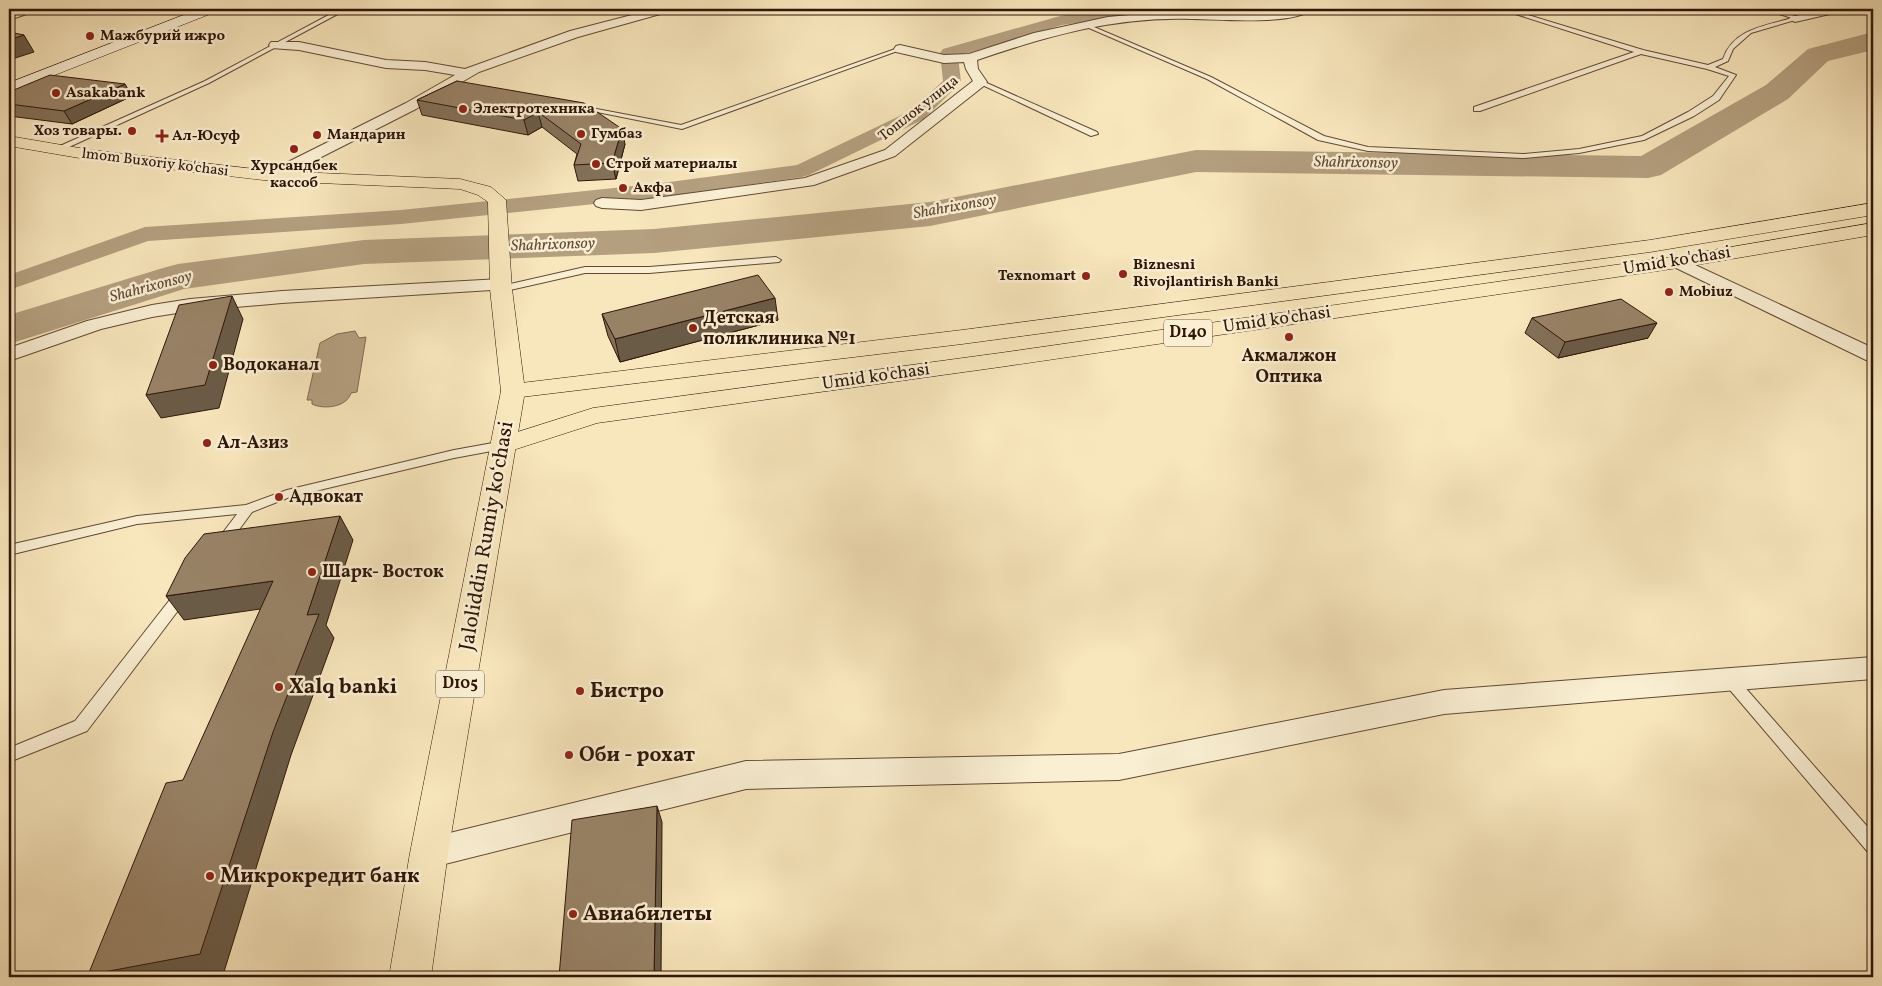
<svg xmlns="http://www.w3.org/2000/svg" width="1882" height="986" font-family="Vollkorn,serif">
<rect width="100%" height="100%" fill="#f8e6bc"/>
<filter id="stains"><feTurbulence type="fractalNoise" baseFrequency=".004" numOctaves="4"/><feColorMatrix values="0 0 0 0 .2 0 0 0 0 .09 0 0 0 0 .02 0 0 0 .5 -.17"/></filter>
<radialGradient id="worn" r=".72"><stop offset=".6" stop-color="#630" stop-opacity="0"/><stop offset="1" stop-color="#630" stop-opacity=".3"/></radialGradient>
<path fill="#b49f7f" stroke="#7f684f" d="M355,331L359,338L366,337L357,392L351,393C347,407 324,410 312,404V400H307L320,343L337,334Z"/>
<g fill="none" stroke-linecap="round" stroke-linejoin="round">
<g fill="#b49f7f" fill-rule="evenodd">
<polygon points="1109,9 1219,9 1216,12 1211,14 1125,16 1062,25 958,56 961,82 924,119 809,175 802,177 662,197 401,224 148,241 9,290 9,275 145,227 401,210 662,183 797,165 910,111 943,81 940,53 943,49 1060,16"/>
<path d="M1230,9H1278C1270,19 1244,15 1233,12Z"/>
</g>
<polygon fill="#b49f7f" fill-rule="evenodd" points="1873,32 1873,50 1828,61 1788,99 1661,175 1648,178 1196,172 930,226 654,253 364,264 184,289 9,344 9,315 163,268 178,264 364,240 654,229 930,202 1196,150 1641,156 1766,85 1808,49"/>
<g stroke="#614935" stroke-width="2">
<g id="lane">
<polygon points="33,9 41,9 15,18 10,17"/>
<polygon points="340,9 347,9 209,83 58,152 51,150 205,81"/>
<path d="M1500,9H1508L1643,50L1708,65L1723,59C1733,29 1765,26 1792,18L1762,9H1771L1802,18L1751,33L1733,49L1728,61L1715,67L1736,75L1719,100L1694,116L1644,140L1579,153L1523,158L1368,151L1318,140L1207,79L1082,25L1087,24L1211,77L1324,136L1368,147L1523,154L1579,149L1642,136L1688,112L1713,96L1729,76L1707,69L1641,54L1480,111H1474V107L1634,52Z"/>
<polygon points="898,48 903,49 682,129 577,108 581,106 681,125"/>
<polygon points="980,80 1097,132 1098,134 1091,136 978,83 978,81"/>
<polygon points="776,257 781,260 779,262 649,273 585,273 501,292 496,289 501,286 585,267 649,267"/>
<polygon points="504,441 508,442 510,445 508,448 454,458 290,497 252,512 227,546 217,546 215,543 237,514 137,524 9,555 9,545 137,516 246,505 287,490 454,450"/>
<polygon points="184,587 189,588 191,592 189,596 87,731 9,762 9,748 75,721 179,588"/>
<polygon points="1729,673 1734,675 1873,833 1873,853 1867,851 1724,683 1721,679 1724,675"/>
</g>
</g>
<g stroke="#614935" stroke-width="2">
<g id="street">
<polygon points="655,9 673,9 671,11 578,37 479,72 416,109 278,179 266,179 264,176 266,173 406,103 455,75 425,70 386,68 299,50 271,48 269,45 271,42 299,42 386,60 425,62 465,69 570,31"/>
<path d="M1294,9H1312C1295,26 1216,19 1192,19C1117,16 1047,36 977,60L978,69L987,82L985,85L895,156L814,185L641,210L602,208L596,206L594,203L596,200L602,198L641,200L805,178L885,150L973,81L966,69L964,62L944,63L896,52L894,49L896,46L900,45L944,55L969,54L1034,33L1108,17L1173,11L1252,14Z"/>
<polygon points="1825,9 1845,9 1843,11 1795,22 1789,19 1791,17"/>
<polygon points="1678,257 1873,348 1873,362 1866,360 1672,266 1669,262 1672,258"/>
<polygon points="501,279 508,281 510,285 508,289 282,303 190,311 152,317 101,329 9,361 9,348 87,321 152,305 190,299 282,291"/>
<polygon points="1873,657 1873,679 1444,714 1119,780 746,789 429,868 417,864 413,853 417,842 429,838 746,761 1119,754 1444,690"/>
</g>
</g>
<g stroke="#2f1508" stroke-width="1">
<polygon id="secondary" points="199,9 217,9 215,12 9,93 9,83"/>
</g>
<g stroke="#2f1508" stroke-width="1">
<g id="primary">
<polygon points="1873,203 1873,215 1650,252 962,344 513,398 504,396 501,391 504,386 513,384 962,330 1650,240"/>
<polygon points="1873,223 1873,235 1678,268 1000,367 597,423 504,453 495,451 491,445 495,439 593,408 1000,353 1678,256"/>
</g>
</g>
<g stroke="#2f1508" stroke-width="1">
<polygon id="highway" points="9,136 91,150 272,171 460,179 491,187 506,200 512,289 525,391 448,853 431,977 389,977 410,853 501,391 490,289 488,202 478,195 460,189 272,181 91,160 9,146"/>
</g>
<use href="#lane" fill="#faefd3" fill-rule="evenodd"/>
<use href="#street" fill="#faefd3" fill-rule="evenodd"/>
<use href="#secondary" fill="#faefd3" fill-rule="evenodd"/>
<use href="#primary" fill="#f8e6bc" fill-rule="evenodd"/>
<use href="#highway" fill="#f8e6bc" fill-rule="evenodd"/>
</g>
<g fill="#837058" stroke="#2f1508">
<polygon points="457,81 625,144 616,179 578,181 574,165 577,154 542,127 528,135 422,115 417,100"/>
<polygon points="9,92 132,96 72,124 9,116"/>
<polygon points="602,314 778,320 620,362 608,336"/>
<polygon points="1532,318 1648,338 1558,358 1525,333"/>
</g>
<g fill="#6a5b47" stroke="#2f1508">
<polygon points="24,35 34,52 9,60 9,40"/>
<polygon points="125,84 132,96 72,124 64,111"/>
<polygon points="538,112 542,127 528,135 524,120"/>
<polygon points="622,129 625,144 616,179 612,163"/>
<polygon points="232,296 243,319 219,408 161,418 146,395"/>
<polygon points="775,298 778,320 620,362 615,339"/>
<polygon points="1657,323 1648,338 1558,358 1565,342"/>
<polygon points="340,516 353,540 326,625 334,638 291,755 223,975 211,977 91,977 88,975 307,615"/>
<polygon points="273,581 288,605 184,620 166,596"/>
<polygon points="657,806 662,822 661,977 654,977"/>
</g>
<g fill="#988266" stroke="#2f1508">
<polygon points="9,32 24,35 9,40"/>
<polygon points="50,75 125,84 64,111 9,104 9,92"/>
<polygon points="457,81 584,103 622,129 612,163 574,165 581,144 538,112 524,120 417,100"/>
<polygon points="758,275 775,298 615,339 602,314"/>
<polygon points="232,296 205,385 146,395 179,305"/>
<polygon points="1621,299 1657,323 1565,342 1532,318"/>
<polygon points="340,516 307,615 319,614 273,732 200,954 88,975 166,783 183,780 273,581 166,596 185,558 204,534"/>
<polygon points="657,806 654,977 559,977 572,820"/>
</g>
<g fill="#8f2418" stroke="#faefd3" stroke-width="2">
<circle cx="90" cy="36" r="5"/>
<circle cx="56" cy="93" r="5"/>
<circle cx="463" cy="109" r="5"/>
<circle cx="132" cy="131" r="5"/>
<circle cx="581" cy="134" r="5"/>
<circle cx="317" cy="135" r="5"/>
<path d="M159.5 128.5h5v5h5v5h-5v5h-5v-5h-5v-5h5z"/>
<circle cx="294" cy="149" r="5"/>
<circle cx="596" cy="164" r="5"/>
<circle cx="623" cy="188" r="5"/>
<circle cx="1123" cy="274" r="5"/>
<circle cx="1086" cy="276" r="5"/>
<circle cx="1669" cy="292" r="5"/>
<circle cx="693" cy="328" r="5"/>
<circle cx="1289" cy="337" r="5"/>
<circle cx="213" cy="365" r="5"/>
<circle cx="207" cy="443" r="5"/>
<circle cx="279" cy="497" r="5"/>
<circle cx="312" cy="572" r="5"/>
<circle cx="279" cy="687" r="5"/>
<circle cx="580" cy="691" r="5"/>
<circle cx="569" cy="755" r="5"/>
<circle cx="210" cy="876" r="5"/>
<circle cx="573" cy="914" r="5"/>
</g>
<g text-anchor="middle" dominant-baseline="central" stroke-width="5" stroke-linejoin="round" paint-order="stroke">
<g font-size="15" font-weight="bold" fill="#2f1508" stroke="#faefd3" text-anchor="start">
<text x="100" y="36">Мажбурий ижро</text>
<text x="66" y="93">Asakabank</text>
<text x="473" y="109">Электротехника</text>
<text x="122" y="131" text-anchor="end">Хоз товары.</text>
<text x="591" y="134">Гумбаз</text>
<text x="327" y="135">Мандарин</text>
<text x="172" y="136">Ал-Юсуф</text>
<text x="606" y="164">Строй материалы</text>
<text x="294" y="166" text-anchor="middle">Хурсандбек<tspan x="294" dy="17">кассоб</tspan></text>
<text x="633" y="188">Акфа</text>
<text x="1133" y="265">Biznesni<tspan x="1133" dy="17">Rivojlantirish Banki</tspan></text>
<text x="1076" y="276" text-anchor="end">Texnomart</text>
<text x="1679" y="292">Mobiuz</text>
</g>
<g font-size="15" fill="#2f1508" stroke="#faefd3">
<text transform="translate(919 109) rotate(-38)">Тошлок улица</text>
<text transform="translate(155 163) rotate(7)">lmom Buxoriy ko'chasi</text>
</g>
<g font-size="16" font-style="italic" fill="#644c38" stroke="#faefd3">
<text transform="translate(1356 163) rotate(1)">Shahrixonsoy</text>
<text transform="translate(955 207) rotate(-10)">Shahrixonsoy</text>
<text transform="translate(553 245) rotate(-2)">Shahrixonsoy</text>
<text transform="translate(151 287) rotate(-15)">Shahrixonsoy</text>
</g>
<g fill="#faefd3" stroke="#6c5645" stroke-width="1">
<rect x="1164" y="319.5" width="48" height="27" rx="4"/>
<rect x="436" y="670.5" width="48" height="27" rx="4"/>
</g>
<g font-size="16" font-weight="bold" fill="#2f1508">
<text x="1188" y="333">D140</text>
<text x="460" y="684">D105</text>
</g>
<g font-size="18" fill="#2f1508" stroke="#faefd3">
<text transform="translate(1677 261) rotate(-9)">Umid ko'chasi</text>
<text transform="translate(1277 320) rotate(-8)">Umid ko'chasi</text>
<text transform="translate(876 377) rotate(-8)">Umid ko'chasi</text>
</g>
<g font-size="18" font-weight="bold" fill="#2f1508" stroke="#faefd3" text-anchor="start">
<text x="703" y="318">Детская<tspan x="703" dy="21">поликлиника №1</tspan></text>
<text x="1289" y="356" text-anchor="middle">Акмалжон<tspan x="1289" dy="21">Оптика</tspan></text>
<text x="223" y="365">Водоканал</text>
<text x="217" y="443">Ал-Азиз</text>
<text x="289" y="497">Адвокат</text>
<text x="322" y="572">Шарк- Восток</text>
</g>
<g font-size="21" fill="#2f1508" stroke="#faefd3">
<text transform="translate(487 536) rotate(-80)">Jaloliddin Rumiy koʻchasi</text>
</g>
<g font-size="21" font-weight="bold" fill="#2f1508" stroke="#faefd3" text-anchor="start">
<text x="289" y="687">Xalq banki</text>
<text x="590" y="691">Бистро</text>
<text x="579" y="755">Оби - рохат</text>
<text x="220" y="876">Микрокредит банк</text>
<text x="583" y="914">Авиабилеты</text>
</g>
</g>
<rect width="1882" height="986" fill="none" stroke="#f8e6bc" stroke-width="30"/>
<rect x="10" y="10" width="1862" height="966" fill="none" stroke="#2f1508" stroke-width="2.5"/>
<rect x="15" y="15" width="1852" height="956" fill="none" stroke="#2f1508"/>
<rect width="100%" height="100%" filter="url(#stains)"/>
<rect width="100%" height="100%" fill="url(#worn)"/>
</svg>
